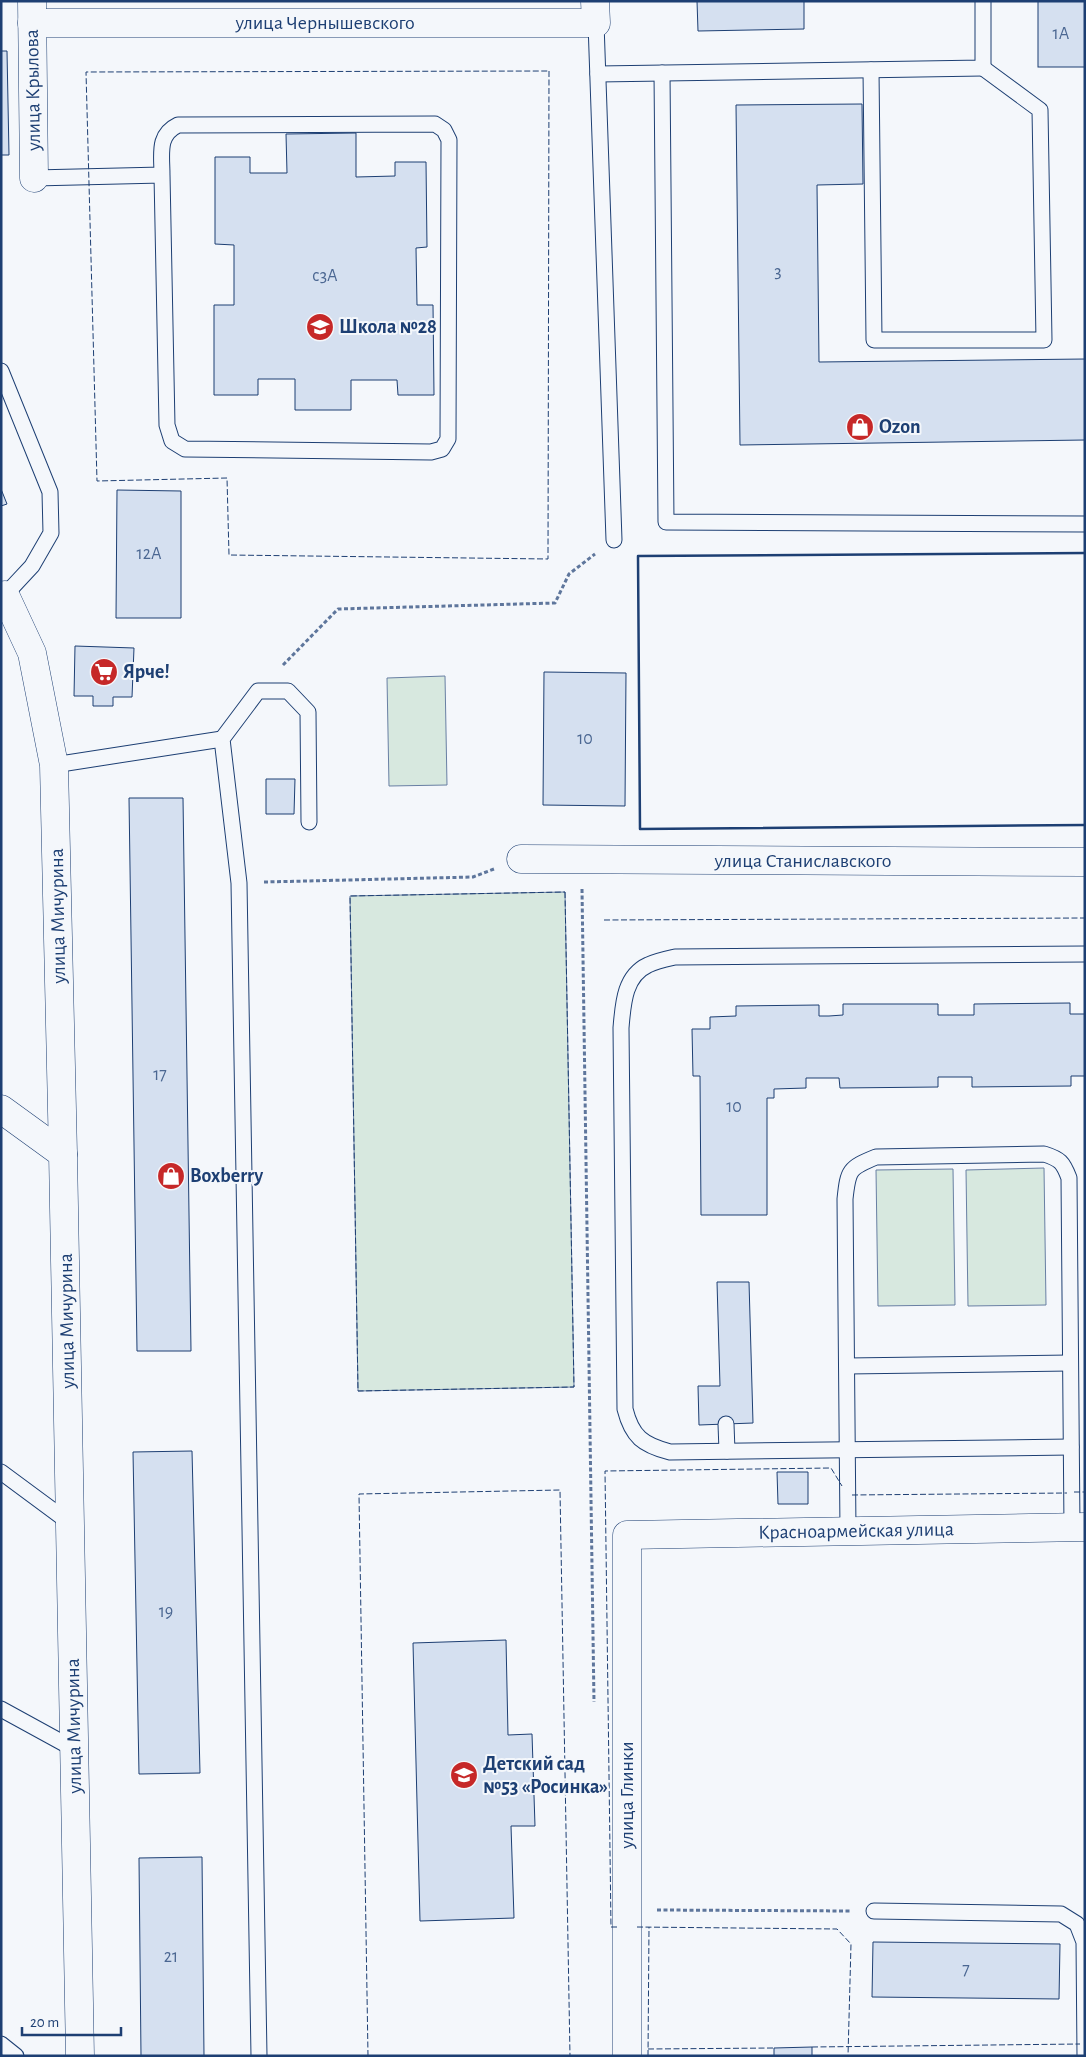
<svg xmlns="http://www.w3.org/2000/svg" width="1086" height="2057" font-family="'Alegreya Sans',sans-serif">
<rect width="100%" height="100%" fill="#f4f7fb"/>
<g fill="#d7e8df" stroke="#687fa3">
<polygon points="445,676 447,785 389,786 387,678"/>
<polygon points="565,892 574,1387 358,1391 350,896"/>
<polygon points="1044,1168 1046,1305 968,1306 966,1170"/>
<polygon points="953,1169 955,1305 878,1306 876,1170"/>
</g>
<g fill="#d5e0f0" stroke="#1d3f73">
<polygon points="697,1 804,1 804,29 698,31"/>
<rect x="1038" y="1" width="47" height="66"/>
<polygon points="1,51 7,51 9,155 1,155"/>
<polygon points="862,104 863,184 817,185 819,362 1085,359 1085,440 740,445 736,105"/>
<polygon points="356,133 356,177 395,176 395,162 426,162 427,247 416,248 417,305 433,305 434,395 398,395 397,380 351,380 351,410 295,410 295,379 258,379 258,395 214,395 214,305 234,305 234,245 215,244 215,157 250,157 250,173 287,173 286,134"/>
<polygon points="1,489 7,504 1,506"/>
<polygon points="117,490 181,491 181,618 116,618"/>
<polygon points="75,646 134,648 132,697 113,697 113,706 93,706 93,696 74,696"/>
<polygon points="544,672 626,673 625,806 543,805"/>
<polygon points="266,779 295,779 294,814 266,814"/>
<polygon points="129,798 183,798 191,1351 137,1351"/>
<polygon points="1070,1003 1070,1014 1085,1014 1085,1076 1071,1076 1071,1086 972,1087 972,1077 938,1077 938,1087 840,1088 839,1078 806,1078 806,1088 774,1089 774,1098 767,1098 767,1215 701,1215 700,1076 693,1076 692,1029 710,1029 710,1017 736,1016 736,1006 819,1005 819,1016 829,1016 843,1015 843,1004 938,1004 938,1015 974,1015 974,1004"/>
<polygon points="717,1282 749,1282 753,1423 699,1425 698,1386 720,1386"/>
<polygon points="192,1451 200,1773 139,1774 133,1452"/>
<polygon points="777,1472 808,1472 808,1504 778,1504"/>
<polygon points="506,1640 508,1735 532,1734 535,1826 511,1826 514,1918 420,1921 413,1643"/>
<polygon points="202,1857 204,2056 141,2056 139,1858"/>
<polygon points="873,1942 1060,1944 1059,1999 872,1997"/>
<polygon points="812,2047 812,2056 774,2056 774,2048"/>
</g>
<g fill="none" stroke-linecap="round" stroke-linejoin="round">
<g stroke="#1d3f73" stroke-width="17">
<g id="lane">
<polyline points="596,23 614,540"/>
<polyline points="871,70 874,340 1044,340 1040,110 983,68"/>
<polyline points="662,73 666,522 1085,524"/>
<polyline points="598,74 983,68 983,1"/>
<path d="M34,178L162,175L167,425L172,441L185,449L431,452L442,449L448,439L449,140L444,130L435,124L178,125C157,135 162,154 162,175"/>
<polyline points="1,371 50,492 51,533 32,566 5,595 1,595"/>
<polyline points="54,765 222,739"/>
<polyline points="847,1366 1070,1363"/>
<polyline points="726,1424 727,1451"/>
<path d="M1071,1447L670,1452C643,1445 632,1437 625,1409L621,1028C623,1005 624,976 648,965C656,961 666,959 675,957L1085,954"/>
<polyline points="1,1472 70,1523"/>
<path d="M848,1531L845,1199C848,1170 849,1168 876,1157L1044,1154C1060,1159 1063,1162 1069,1178L1072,1527"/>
<polyline points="1,1709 74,1749"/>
<polyline points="874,1911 1061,1914 1077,1924 1084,1942 1085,2056"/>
<polyline points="1,2044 16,2056"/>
<polyline points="259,2056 239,883 222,739 258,691 288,691 308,712 309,822"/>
</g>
</g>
<g stroke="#1d3f73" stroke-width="29">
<g id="street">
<polyline points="32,1 34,178"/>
<polyline points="32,23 596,23 595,1"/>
<polyline points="5,595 32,653 54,765 63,1154"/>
<polyline points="521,859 1085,862"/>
<polyline points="627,2056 627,1535 1085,1527"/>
</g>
</g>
<g stroke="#1d3f73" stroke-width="29">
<polyline id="secondary" points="1,1109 63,1154 80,2056"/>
</g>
<g stroke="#5e769c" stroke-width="3" stroke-dasharray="4 2.5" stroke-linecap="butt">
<polyline points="283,665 338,609 555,603 569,574 595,554"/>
<polyline points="264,882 473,877 494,869"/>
<polyline points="582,889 594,1702"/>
<polyline points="657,1910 851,1911"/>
</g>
<use href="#lane" stroke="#f4f7fb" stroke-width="15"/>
<use href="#street" stroke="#f4f7fb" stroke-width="28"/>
<use href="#secondary" stroke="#f4f7fb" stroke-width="28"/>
<g stroke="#1d3f73" stroke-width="1" stroke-dasharray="6 2.5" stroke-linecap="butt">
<polygon points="549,71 548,559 229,555 227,478 97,481 86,72"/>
<polygon points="565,892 574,1387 358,1391 350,896"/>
<polyline points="604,920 1085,918"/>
<polyline points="1074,1492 1085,1492"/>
<polyline points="852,1495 1067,1493"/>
<polyline points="617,1927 611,1927 605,1471 831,1468 842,1486"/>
<polyline points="637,1927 837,1929 851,1944 848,2056"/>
<polyline points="812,2047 1080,2044"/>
<polyline points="648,2049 774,2048"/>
<polyline points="368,2056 359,1494 560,1490 570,2056"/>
<polyline points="648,2056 649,1927"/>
</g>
<polyline stroke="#1d3f73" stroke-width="2.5" points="1085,553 638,556 640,829 1085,825"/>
</g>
<defs>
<g id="school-disc" transform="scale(1.4375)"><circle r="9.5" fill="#c62828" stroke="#f4f7fb"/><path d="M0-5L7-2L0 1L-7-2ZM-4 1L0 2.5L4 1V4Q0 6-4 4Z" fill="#fff"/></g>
<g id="shop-disc" transform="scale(1.4375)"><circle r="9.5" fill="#c62828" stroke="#f4f7fb"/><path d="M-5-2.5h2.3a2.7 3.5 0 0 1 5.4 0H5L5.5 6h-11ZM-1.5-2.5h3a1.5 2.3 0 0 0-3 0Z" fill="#fff"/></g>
<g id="supermarket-disc" transform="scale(1.4375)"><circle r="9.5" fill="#c62828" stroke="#f4f7fb"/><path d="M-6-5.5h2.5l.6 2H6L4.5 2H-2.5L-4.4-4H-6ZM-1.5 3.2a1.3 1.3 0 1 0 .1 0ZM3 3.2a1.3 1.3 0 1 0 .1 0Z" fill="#fff"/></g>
</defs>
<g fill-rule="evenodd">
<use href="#school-disc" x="320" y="327"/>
<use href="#shop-disc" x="860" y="427"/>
<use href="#supermarket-disc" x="104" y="672"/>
<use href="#shop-disc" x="171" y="1176"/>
<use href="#school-disc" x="464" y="1775"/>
</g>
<g text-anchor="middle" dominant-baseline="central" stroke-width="4" stroke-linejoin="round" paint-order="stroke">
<g font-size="18" fill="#4b6792">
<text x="1061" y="34">1А</text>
<text x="778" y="272">3</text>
<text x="325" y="276">с3А</text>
<text x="149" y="554">12А</text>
<text x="585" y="739">10</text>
<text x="160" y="1075">17</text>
<text x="734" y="1107">10</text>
<text x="166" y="1612">19</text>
<text x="171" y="1957">21</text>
<text x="966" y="1970">7</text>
</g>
<g font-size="20" fill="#1d3f73" stroke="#f4f7fb">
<text x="325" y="23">улица Чернышевского</text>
<text transform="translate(33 90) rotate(-91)">улица Крылова</text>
<text x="803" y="861">улица Станиславского</text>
<text transform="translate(58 916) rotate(-91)">улица Мичурина</text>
<text transform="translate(67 1321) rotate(-91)">улица Мичурина</text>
<text transform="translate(856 1531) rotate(-1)">Красноармейская улица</text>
<text transform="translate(74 1726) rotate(-91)">улица Мичурина</text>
<text transform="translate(627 1795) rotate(-90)">улица Глинки</text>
</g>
<g font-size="20" font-weight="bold" fill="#1d3f73" stroke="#f4f7fb" text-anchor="start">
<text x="339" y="327">Школа №28</text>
<text x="879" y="427">Ozon</text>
<text x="123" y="672">Ярче!</text>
<text x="190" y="1176">Boxberry</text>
<text x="483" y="1764">Детский сад<tspan x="483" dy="23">№53 «Росинка»</tspan></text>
</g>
</g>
<rect width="1086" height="2057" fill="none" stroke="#1d3f73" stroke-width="5"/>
<path d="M22 2027v8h99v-8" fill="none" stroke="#1d3f73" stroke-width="2.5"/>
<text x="30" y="2027" font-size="15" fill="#1d3f73" stroke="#f4f7fb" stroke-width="4" paint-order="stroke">20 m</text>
</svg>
